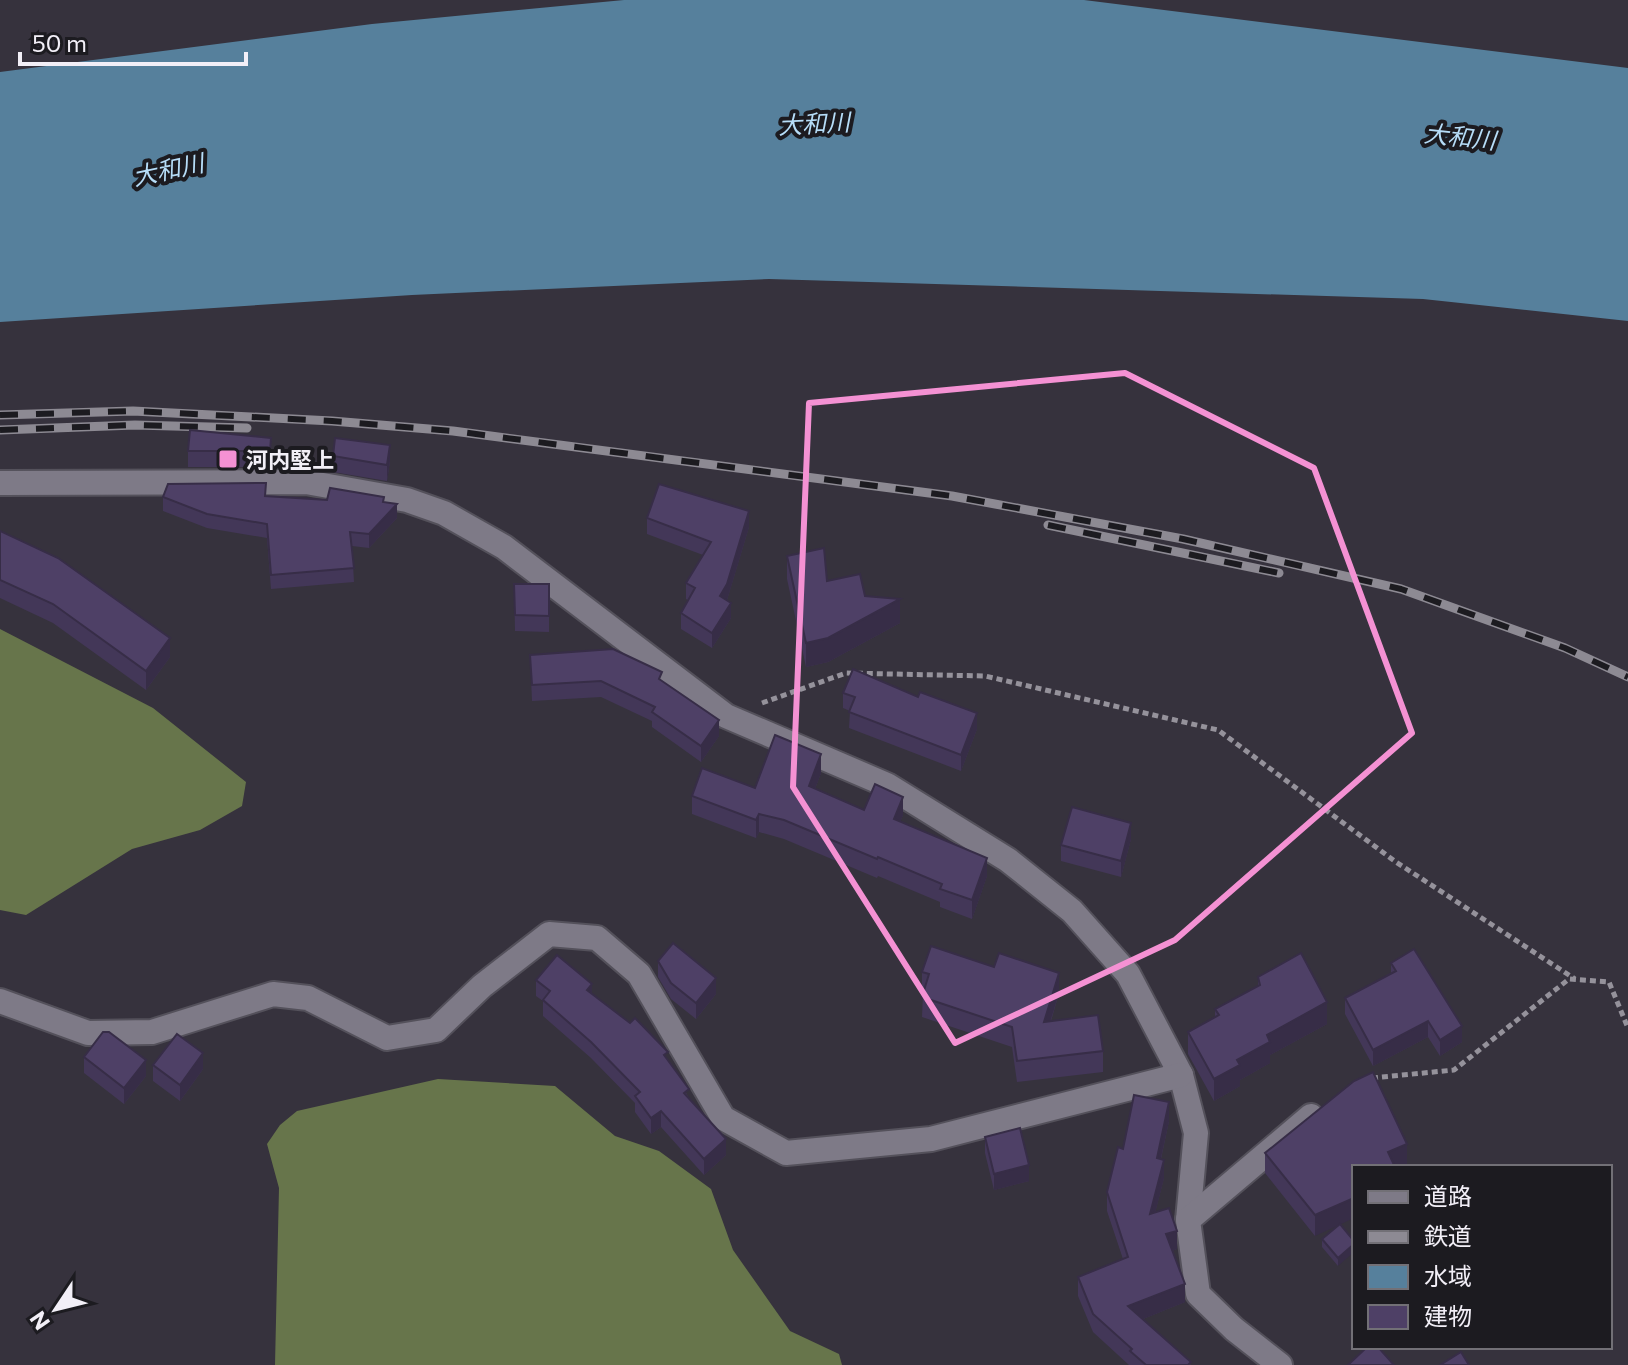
<svg xmlns="http://www.w3.org/2000/svg" width="1628" height="1365" font-family="Commissioner,'Noto Sans JP',sans-serif">
<rect width="100%" height="100%" fill="#36323d"/>
<g fill="#67754b">
<polygon points="0,629 153,708 246,782 242,806 200,830 132,849 26,915 0,910"/>
<polygon points="438,1079 555,1086 615,1136 659,1151 711,1189 733,1250 790,1331 839,1354 842,1365 275,1365 279,1188 267,1144 280,1125 297,1111"/>
</g>
<polygon fill="#56809c" points="624,0 1084,0 1628,68 1628,321 1423,299 769,279 412,295 0,322 0,72 372,24"/>
<g fill="none" stroke-linecap="round" stroke-linejoin="round">
<g stroke="#54515b" stroke-width="28">
<g id="street">
<polyline points="0,483 306,482 407,500 444,513 504,547 726,716 887,785 1008,860 1072,911 1128,974 1181,1075 1196,1133 1188,1220"/>
<polyline points="0,1001 88,1033 152,1032 273,994 308,998 387,1038 436,1030 482,986 549,934 597,938 639,974 723,1118 786,1153 931,1139 1181,1075"/>
<polyline points="1280,1365 1234,1329 1198,1294 1188,1220 1311,1116"/>
</g>
</g>
<g stroke="#95929b" stroke-width="5" stroke-dasharray="6 4" stroke-linecap="butt">
<polyline points="762,703 846,673 985,676 1218,730 1396,862 1575,979"/>
<polyline points="1372,1078 1454,1070 1569,979 1609,982 1628,1028"/>
</g>
<use href="#street" stroke="#7e7a87" stroke-width="24"/>
<g stroke="#8d8a93" stroke-width="9">
<g id="rail">
<polyline points="0,415 133,411 332,421 453,431 952,496 1183,539 1401,589 1565,648 1628,677"/>
<polyline points="0,430 135,425 247,428"/>
<polyline points="1048,525 1279,573"/>
</g>
</g>
<use href="#rail" stroke="#1c1b20" stroke-width="6" stroke-dasharray="18" stroke-linecap="butt"/>
</g>
<g fill="#433758">
<polygon points="271,438 270,467 188,467 188,451"/>
<polygon points="333,456 390,461 387,481 333,472"/>
<polygon points="266,496 384,503 397,518 369,548 352,546 354,582 271,589 267,538 207,528 163,511 163,497"/>
<polygon points="647,518 749,527 727,600 731,618 712,648 681,629 681,613 688,600 686,599 686,583 703,555 647,534"/>
<polygon points="0,531 170,657 146,690 53,623 0,598"/>
<polygon points="787,556 827,581 865,596 900,623 828,662 806,667 787,579"/>
<polygon points="514,584 549,584 549,632 515,631"/>
<polygon points="530,655 662,681 719,736 701,762 652,727 652,721 601,697 532,701"/>
<polygon points="843,693 918,697 977,729 961,771 849,728 850,711 843,708"/>
<polygon points="821,773 815,789 864,810 903,815 900,822 987,876 972,919 940,907 940,902 878,876 877,878 784,839 759,832 756,838 692,814 692,796 755,788"/>
<polygon points="1131,839 1121,877 1061,861 1061,845"/>
<polygon points="658,961 716,994 696,1019 671,999 658,977"/>
<polygon points="1391,963 1462,1042 1440,1056 1428,1037 1373,1066 1345,1014 1345,998 1391,973"/>
<polygon points="922,972 1059,993 1051,1021 1103,1051 1103,1072 1017,1082 1012,1047 922,1017 923,993 922,993"/>
<polygon points="1258,977 1327,1024 1270,1055 1270,1063 1240,1080 1240,1086 1214,1101 1188,1054 1188,1032 1215,1017 1215,1009 1258,986"/>
<polygon points="536,980 592,994 668,1060 689,1098 726,1155 704,1175 661,1127 651,1134 635,1112 635,1103 591,1058 543,1016 543,1001 536,996"/>
<polygon points="84,1057 146,1076 124,1104 84,1073"/>
<polygon points="153,1065 203,1069 180,1101 153,1081"/>
<polygon points="1169,1121 1161,1159 1164,1178 1155,1213 1177,1249 1172,1251 1185,1302 1143,1319 1191,1365 1129,1365 1093,1332 1078,1296 1078,1277 1123,1259 1107,1211 1107,1192 1123,1149"/>
<polygon points="985,1137 1029,1181 994,1190 985,1153"/>
<polygon points="1265,1153 1407,1164 1401,1167 1354,1167 1315,1236 1265,1173"/>
<polygon points="1340,1224 1338,1266 1322,1247 1322,1239"/>
</g>
<g fill="#372d47">
<polygon points="390,445 390,461 387,481 387,465"/>
<polygon points="397,504 397,518 369,548 369,534"/>
<polygon points="749,511 749,527 727,600 720,596"/>
<polygon points="900,599 900,623 828,662 806,667 806,643"/>
<polygon points="731,603 731,618 712,648 712,633"/>
<polygon points="170,638 170,657 146,690 146,671"/>
<polygon points="977,713 977,729 961,771 961,755"/>
<polygon points="719,720 719,736 701,762 701,746"/>
<polygon points="821,754 821,773 809,805 809,786"/>
<polygon points="903,797 903,815 894,838 894,819"/>
<polygon points="759,814 759,832 756,838 756,820"/>
<polygon points="1131,823 1131,839 1121,877 1121,861"/>
<polygon points="987,858 987,876 972,919 972,900"/>
<polygon points="1059,973 1059,993 1044,1042 1044,1022"/>
<polygon points="716,978 716,994 696,1019 696,1003"/>
<polygon points="592,984 592,999 587,990"/>
<polygon points="1327,1002 1327,1024 1270,1055 1270,1063 1240,1080 1240,1086 1214,1101 1214,1079 1267,1035"/>
<polygon points="1428,1021 1428,1037 1373,1066 1373,1050"/>
<polygon points="1462,1026 1462,1042 1440,1056 1440,1040"/>
<polygon points="203,1053 203,1069 180,1101 180,1085"/>
<polygon points="146,1060 146,1076 124,1104 124,1088"/>
<polygon points="1169,1102 1169,1121 1157,1176 1157,1158"/>
<polygon points="661,1111 661,1127 651,1134 651,1118"/>
<polygon points="726,1139 726,1155 704,1175 704,1159"/>
<polygon points="1407,1144 1407,1164 1401,1167 1388,1167 1388,1152"/>
<polygon points="1164,1160 1164,1178 1150,1233 1150,1214"/>
<polygon points="1029,1165 1029,1181 994,1190 994,1174"/>
<polygon points="1354,1198 1354,1218 1315,1236 1315,1215"/>
<polygon points="1177,1231 1177,1249 1166,1253 1166,1234"/>
<polygon points="1354,1244 1354,1252 1338,1266 1338,1258"/>
<polygon points="1185,1284 1185,1302 1128,1325 1128,1306"/>
</g>
<g fill="#4e4066" stroke="#372d47" stroke-width="2">
<polygon points="190,430 271,438 270,451 188,451"/>
<polygon points="335,438 390,445 387,465 333,456"/>
<polygon points="266,483 265,496 327,500 330,488 384,497 383,502 397,504 369,534 350,532 354,568 271,575 267,524 207,514 163,497 168,484"/>
<polygon points="659,484 749,511 727,584 720,596 731,603 712,633 681,613 695,588 686,583 711,542 647,518"/>
<polygon points="0,531 58,558 170,638 146,671 53,604 0,580"/>
<polygon points="824,548 827,581 860,574 865,596 900,599 828,638 806,643 787,556"/>
<polygon points="514,584 549,584 549,616 515,615"/>
<polygon points="613,649 662,672 659,679 719,720 701,746 652,712 655,707 601,681 532,685 530,655"/>
<polygon points="853,669 918,697 920,692 977,713 961,755 849,712 855,697 843,693"/>
<polygon points="775,735 821,754 809,786 864,810 875,784 903,797 894,819 987,858 972,900 940,889 942,884 878,857 877,859 784,820 759,814 756,820 692,796 702,768 755,788"/>
<polygon points="1072,807 1131,823 1121,861 1061,845"/>
<polygon points="673,943 716,978 696,1003 671,983 658,961"/>
<polygon points="931,946 994,967 999,953 1059,973 1044,1022 1098,1015 1103,1051 1017,1061 1012,1027 922,997 929,974 922,972"/>
<polygon points="1414,949 1462,1026 1440,1040 1428,1021 1373,1050 1345,998 1396,971 1391,963"/>
<polygon points="1301,953 1327,1002 1267,1035 1270,1042 1237,1060 1240,1065 1214,1079 1188,1032 1219,1015 1215,1009 1260,985 1258,977"/>
<polygon points="557,955 592,984 587,990 630,1023 635,1018 668,1052 664,1055 689,1089 684,1093 726,1139 704,1159 661,1111 651,1118 635,1096 640,1092 591,1042 543,1000 550,991 536,980"/>
<polygon points="103,1032 109,1032 146,1060 124,1088 84,1057"/>
<polygon points="177,1034 203,1053 180,1085 153,1065"/>
<polygon points="1373,1072 1407,1144 1388,1152 1395,1167 1354,1167 1354,1198 1315,1215 1265,1153 1354,1081"/>
<polygon points="1134,1095 1169,1102 1157,1158 1164,1160 1150,1214 1169,1208 1177,1231 1166,1234 1185,1284 1128,1306 1191,1362 1188,1365 1146,1365 1130,1351 1132,1349 1093,1314 1078,1277 1128,1257 1107,1192 1118,1147 1123,1149"/>
<polygon points="1020,1128 1029,1165 994,1174 985,1137"/>
<polygon points="1340,1224 1354,1241 1354,1244 1338,1258 1322,1239"/>
<polygon points="1367,1347 1378,1347 1394,1365 1348,1365"/>
<polygon points="1461,1352 1469,1365 1440,1365"/>
</g>
<path fill="none" stroke="#f491d3" stroke-width="6" stroke-linejoin="round" d="M1125,373L1314,468L1412,733L1175,940L955,1043L793,787L809,403Z"/>
<rect fill="#f491d3" stroke="#1c1b20" stroke-width="3" x="218" y="449" width="20" height="20" rx="4"/>
<g text-anchor="middle" dominant-baseline="central" stroke-width="8" stroke-linejoin="round" paint-order="stroke">
<g font-size="22" font-weight="bold" fill="#f2eff7" stroke="#1c1b20" text-anchor="start">
<text x="246" y="459">河内堅上</text>
</g>
<g font-size="24" font-style="italic" fill="#b6ddf8" stroke="#1c1b20">
<text transform="translate(814 123) rotate(-3)">大和川</text>
<text transform="translate(1460 136) rotate(6)">大和川</text>
<text transform="translate(168 169) rotate(-12)">大和川</text>
</g>
</g>
<rect x="1352" y="1165" width="260" height="184" fill="#1c1b20" stroke="#727076" stroke-width="2"/>
<rect x="1368" y="1191" width="40" height="12" fill="#7e7a87" stroke="#727076" stroke-width="2"/>
<text x="1424" y="1205" font-size="24" fill="#f2eff7">道路</text>
<rect x="1368" y="1231" width="40" height="12" fill="#8d8a93" stroke="#727076" stroke-width="2"/>
<text x="1424" y="1245" font-size="24" fill="#f2eff7">鉄道</text>
<rect x="1368" y="1265" width="40" height="24" fill="#56809c" stroke="#727076" stroke-width="2"/>
<text x="1424" y="1285" font-size="24" fill="#f2eff7">水域</text>
<rect x="1368" y="1305" width="40" height="24" fill="#4e4066" stroke="#727076" stroke-width="2"/>
<text x="1424" y="1325" font-size="24" fill="#f2eff7">建物</text>
<g transform="translate(56 1309) rotate(235)" stroke="#1c1b20" stroke-width="6" paint-order="stroke">
<path d="M0-6L14 30L0 20L-14 30Z" fill="#f2eff7"/>
<text y="-12" font-size="22" font-weight="bold" text-anchor="middle" fill="#f2eff7">N</text>
</g>
<path d="M20 52v12h226v-12" fill="none" stroke="#f2eff7" stroke-width="4"/>
<text x="32" y="52" font-size="24" fill="#f2eff7" stroke="#1c1b20" stroke-width="6" paint-order="stroke">50 m</text>
</svg>
